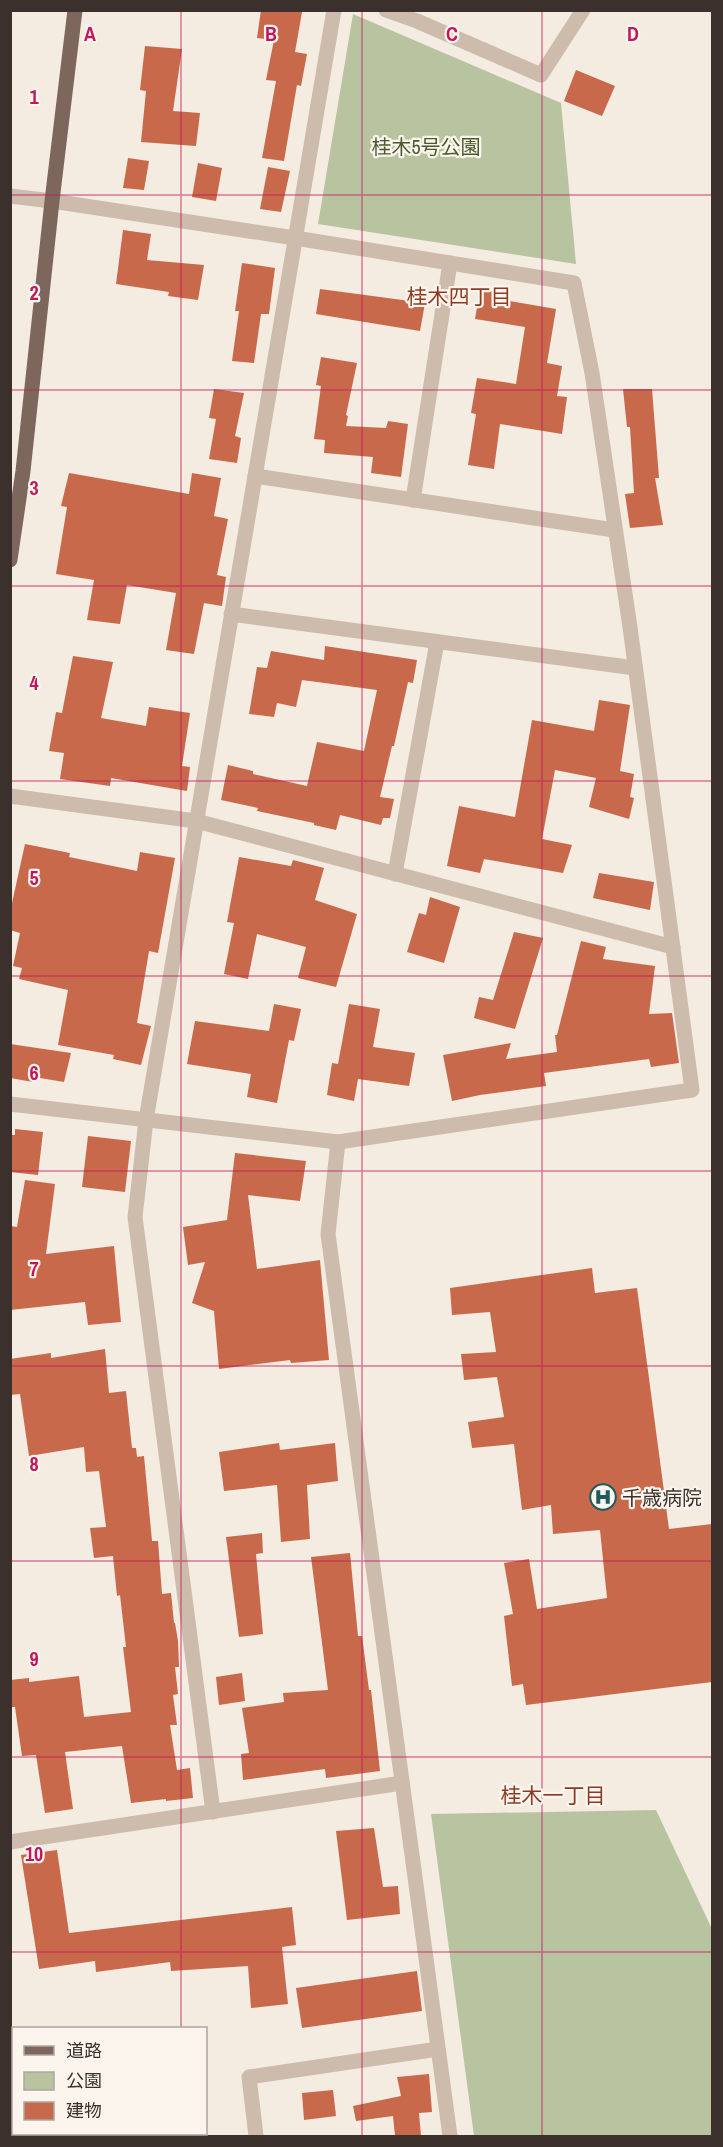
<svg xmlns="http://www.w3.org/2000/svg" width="723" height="2147" font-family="'Archivo Narrow','Noto Sans JP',sans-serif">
<rect width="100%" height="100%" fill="#f4ebe1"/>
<g fill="#b8c4a0">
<polygon points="353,14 561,103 576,264 318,224"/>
<polygon points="656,1810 712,1929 712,2136 474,2136 431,1814"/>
</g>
<g fill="#c8694b">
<polygon points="261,10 302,12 295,52 307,54 301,86 297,85 284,161 262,158 276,81 266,80 274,40 257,38"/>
<polygon points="145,46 182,49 173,111 200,113 196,146 141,142 146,91 140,90"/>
<polygon points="576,70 615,86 602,116 564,101"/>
<polygon points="128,158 149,161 144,190 123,188"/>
<polygon points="198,163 222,168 216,201 192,197"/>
<polygon points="268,167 290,171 281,212 260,209"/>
<polygon points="123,230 151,234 147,260 204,265 198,300 168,296 169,292 116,284"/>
<polygon points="242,263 275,268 269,314 261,314 254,363 232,361 239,311 235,311"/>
<polygon points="320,289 425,303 420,331 316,314"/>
<polygon points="480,290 505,293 504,300 556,309 547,363 562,366 557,396 567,397 562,434 500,424 494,469 468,465 476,414 471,413 477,378 516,384 525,327 475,319"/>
<polygon points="321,357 357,363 346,415 348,416 346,426 386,428 388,421 408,424 401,477 371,473 373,457 324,453 325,440 314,439 321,386 316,385"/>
<polygon points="214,389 244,393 235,436 241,438 237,463 209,459 216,419 209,418"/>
<polygon points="623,389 652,389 659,478 655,478 663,525 630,528 625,494 634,493 630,427 627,427"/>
<polygon points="69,473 189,494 192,473 221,478 214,516 228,519 217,575 226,577 222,606 204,603 194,654 166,650 176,593 127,585 120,624 87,620 94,580 56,574 67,507 61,506"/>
<polygon points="325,646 417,660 413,683 408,682 394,746 392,746 380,797 394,799 390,818 383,818 381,825 340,815 336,830 314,825 314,823 257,811 258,808 221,800 228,765 253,771 253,774 307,786 317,742 364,751 377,690 302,680 296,707 277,703 274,717 249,714 257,667 267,668 271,651 324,660"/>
<polygon points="73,656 113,662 101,718 146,726 149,707 190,713 182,766 190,767 187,791 111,778 110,786 60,779 64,753 49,751 56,712 62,713"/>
<polygon points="599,700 630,705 620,771 634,774 630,797 634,798 629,819 589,807 596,778 555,770 542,839 572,845 563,873 484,859 480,873 447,866 459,806 515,817 532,720 594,731"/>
<polygon points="25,844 70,853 69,857 137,871 140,852 175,858 158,953 149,951 137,1023 151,1026 141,1065 113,1059 114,1055 58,1045 68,990 19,979 22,968 13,966 20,933 10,930 10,912"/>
<polygon points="239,857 291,866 293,860 324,868 315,900 357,914 336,987 298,978 306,947 257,934 248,979 224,974 234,923 227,922"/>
<polygon points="599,873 654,882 650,910 593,898"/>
<polygon points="430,897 460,907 444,963 407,952 419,913 426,915"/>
<polygon points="514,932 543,938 515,1029 474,1018 479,997 493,1000"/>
<polygon points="581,941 606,947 603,959 655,966 649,1014 672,1013 679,1063 651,1067 649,1059 544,1073 546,1086 480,1095 452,1101 443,1055 511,1043 506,1059 557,1052 555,1035 557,1035"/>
<polygon points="274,1004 301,1009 294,1041 289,1040 277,1103 247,1097 251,1074 187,1064 195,1021 269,1031"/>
<polygon points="349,1004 380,1009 373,1047 415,1053 409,1086 358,1079 354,1101 327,1095 332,1063 338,1064"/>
<polygon points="10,1044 71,1053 64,1082 34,1077 33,1082 10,1078"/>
<polygon points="15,1129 43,1132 38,1175 10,1172 10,1135 15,1135"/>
<polygon points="88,1136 131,1141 125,1192 82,1187"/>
<polygon points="235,1153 306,1161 300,1201 248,1195 257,1269 320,1260 329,1360 291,1363 290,1360 219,1369 214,1311 192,1303 205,1262 188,1265 183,1227 227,1220"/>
<polygon points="25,1180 55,1184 46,1254 114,1246 121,1322 88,1325 85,1302 10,1310 10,1226 17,1227"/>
<polygon points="592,1268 595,1293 637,1288 669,1529 712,1524 712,1682 526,1705 523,1684 512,1686 504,1616 513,1614 504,1563 529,1559 537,1609 607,1598 600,1530 553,1534 551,1505 522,1510 514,1444 472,1448 468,1422 504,1417 497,1377 464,1380 461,1354 496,1352 490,1312 452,1315 450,1288"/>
<polygon points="105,1349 109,1393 126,1391 132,1448 136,1448 137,1457 144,1456 152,1541 158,1541 162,1594 171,1593 174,1623 175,1623 178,1641 179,1667 175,1667 178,1694 173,1695 177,1725 170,1725 177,1770 190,1768 193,1798 166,1801 166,1799 131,1803 122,1746 65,1752 73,1809 45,1813 36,1755 22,1756 15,1707 10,1707 10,1680 29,1678 29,1682 79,1676 84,1717 131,1712 123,1647 126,1647 120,1595 117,1596 113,1556 94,1558 90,1528 106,1527 99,1471 86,1472 84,1447 29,1456 20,1394 10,1395 10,1359 51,1353 51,1358"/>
<polygon points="279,1443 280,1450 335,1443 338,1481 307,1485 310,1539 281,1542 277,1485 224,1491 219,1452"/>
<polygon points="262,1533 263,1553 256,1554 263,1634 239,1637 226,1537"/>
<polygon points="350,1553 358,1636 362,1636 369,1690 371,1690 380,1771 326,1778 325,1769 243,1780 241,1754 249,1753 242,1708 284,1702 283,1693 328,1690 311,1557"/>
<polygon points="242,1673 245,1701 219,1705 216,1677"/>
<polygon points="374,1828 383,1887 398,1886 400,1914 347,1920 336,1831"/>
<polygon points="57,1850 69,1933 292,1907 296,1945 282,1947 288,2004 251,2008 248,1966 171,1971 170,1962 96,1972 95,1961 39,1969 21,1855"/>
<polygon points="417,1971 422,2011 302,2028 296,1988"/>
<polygon points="429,2074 432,2112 419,2113 421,2136 395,2136 393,2116 356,2121 353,2106 401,2096 397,2077"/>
<polygon points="333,2090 336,2116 304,2120 302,2093"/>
</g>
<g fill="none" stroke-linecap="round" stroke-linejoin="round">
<g stroke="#cdbbac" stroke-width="15">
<polyline points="386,10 417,21 541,75 583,10"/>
<polyline points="10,196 52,201 295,238 574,283 592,373 630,627 692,1090 338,1142 10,1104"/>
<polyline points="255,476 614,530"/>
<polyline points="413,500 450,263"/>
<polyline points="231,614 635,668"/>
<polyline points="10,796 196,821 673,947"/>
<polyline points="395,874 437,642"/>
<polyline points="338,1142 328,1234 450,2136"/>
<polyline points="213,1812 135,1217 146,1120 334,10"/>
<polyline points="10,1842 402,1783"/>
<polyline points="256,2136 249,2077 438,2049"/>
</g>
<g stroke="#7d675c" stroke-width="15">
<polyline points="10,560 23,471 52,201 75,10"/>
<polyline points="10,2136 11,2136"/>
</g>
</g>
<path fill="none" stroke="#c2185b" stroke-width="1.5" stroke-opacity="0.55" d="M181,10V2028M362,10V2136M542,10V2136M10,195H712M10,390H712M10,586H712M10,781H712M10,976H712M10,1171H712M10,1366H712M10,1561H712M10,1757H712M10,1952H712M181,2134V2136"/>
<defs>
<g id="hospital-ring" transform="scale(1.35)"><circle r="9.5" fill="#fbf5ee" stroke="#1f5a5e" stroke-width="1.5"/><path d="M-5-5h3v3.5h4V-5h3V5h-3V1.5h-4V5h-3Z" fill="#1f5a5e"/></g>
</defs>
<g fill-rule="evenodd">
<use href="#hospital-ring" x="603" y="1497"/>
</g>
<g text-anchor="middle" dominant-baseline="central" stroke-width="4.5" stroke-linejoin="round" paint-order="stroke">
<g font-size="20" fill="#4a5a2e" stroke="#fbf5ee">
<text x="426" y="146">桂木5号公園</text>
</g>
<g font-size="20" fill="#3b302b" stroke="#fbf5ee" text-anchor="start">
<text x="622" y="1497">千歳病院</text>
</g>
<g font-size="21" fill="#8c3b22" stroke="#fbf5ee">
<text x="459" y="296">桂木四丁目</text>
<text x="553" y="1795">桂木一丁目</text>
</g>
</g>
<g font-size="20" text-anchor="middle" font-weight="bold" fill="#c2185b" stroke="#fbf5ee" stroke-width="4.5" stroke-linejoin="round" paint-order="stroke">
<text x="90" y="41">A</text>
<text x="271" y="41">B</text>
<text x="452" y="41">C</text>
<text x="633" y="41">D</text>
<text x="34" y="104">1</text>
<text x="34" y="300">2</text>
<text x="34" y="495">3</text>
<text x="34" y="690">4</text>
<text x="34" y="885">5</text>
<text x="34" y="1080">6</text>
<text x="34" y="1276">7</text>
<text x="34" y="1471">8</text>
<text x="34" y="1666">9</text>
<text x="34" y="1861">10</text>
</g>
<rect width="723" height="2147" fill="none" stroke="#3b302b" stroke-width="24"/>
<rect x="12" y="2027" width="195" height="108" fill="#fbf5ee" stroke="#aea6a0" stroke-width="1.5"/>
<rect x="24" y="2046" width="30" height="9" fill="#7d675c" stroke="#aea6a0" stroke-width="1.5"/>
<text x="66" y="2057" font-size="18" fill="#3b302b">道路</text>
<rect x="24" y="2072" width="30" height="18" fill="#b8c4a0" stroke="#aea6a0" stroke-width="1.5"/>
<text x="66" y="2087" font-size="18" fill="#3b302b">公園</text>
<rect x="24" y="2102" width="30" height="18" fill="#c8694b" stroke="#aea6a0" stroke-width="1.5"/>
<text x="66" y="2117" font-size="18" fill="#3b302b">建物</text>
</svg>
